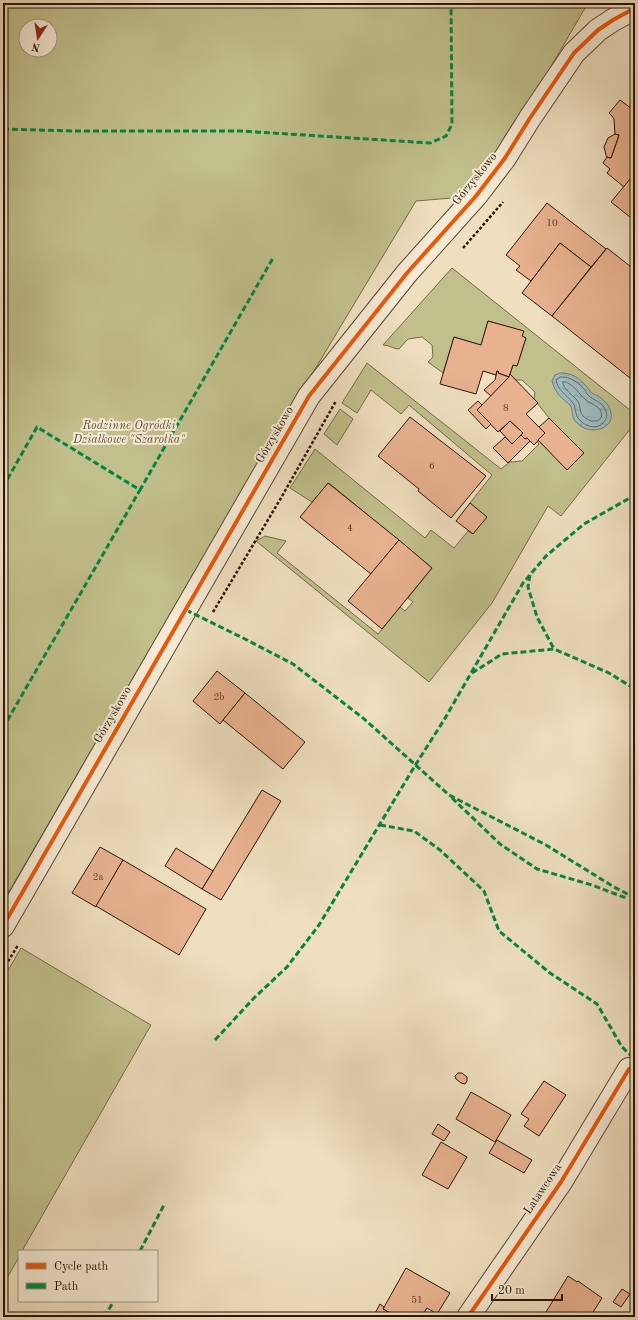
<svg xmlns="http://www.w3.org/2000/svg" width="638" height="1320" font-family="'Old Standard TT',serif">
<defs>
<pattern id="water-ripples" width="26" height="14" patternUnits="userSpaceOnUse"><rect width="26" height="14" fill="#9ebabc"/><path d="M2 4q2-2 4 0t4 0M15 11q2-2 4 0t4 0" fill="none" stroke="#889fa0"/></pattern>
</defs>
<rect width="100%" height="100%" fill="#efdfbf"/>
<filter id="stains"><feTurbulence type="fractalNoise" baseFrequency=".005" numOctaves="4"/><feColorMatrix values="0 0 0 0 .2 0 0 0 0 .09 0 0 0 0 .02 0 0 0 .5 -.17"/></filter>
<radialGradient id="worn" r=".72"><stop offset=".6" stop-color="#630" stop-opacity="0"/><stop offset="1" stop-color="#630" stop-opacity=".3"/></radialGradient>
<g fill="#c1bf8c" stroke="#766a4a" fill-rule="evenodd">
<path d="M3,3H588L508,140L464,197L416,201L252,474L3,902ZM26,26H50V50H26Z"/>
<path d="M452,268L635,414V423L561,516L548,506L492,603L429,682L256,541L265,536L286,541L277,553L378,634L400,607L405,611L413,602L408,598L432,568L329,483L312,502L290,488L315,449L425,538L431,530L454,548L468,531L473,534L470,503L492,475L409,405L401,414L371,390L357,413L342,403L367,363L501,469L511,461V462L522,461L539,444L537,441L538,440L567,469L584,453L549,418L534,399L535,392L522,380H515L510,374L513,365L517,366L526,338L522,336L523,331L488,321L481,345L454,337L443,373L428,362L433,357L432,345L422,337L408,339L399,349C394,349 389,345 383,345Z"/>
<polygon points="340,409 353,419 337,445 324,434"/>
<polygon points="21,948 151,1025 22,1251 19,1251 19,1257 3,1285 3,1270 8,1260 3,1257 3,979"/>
</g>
<path fill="url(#water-ripples)" stroke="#707874" d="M560,373C573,372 583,381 590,391C592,394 595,394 598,396C602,398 608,404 610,409C617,428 593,435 581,426C568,417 575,413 570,405C568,403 565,401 563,399C557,394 554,388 552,381L555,375Z"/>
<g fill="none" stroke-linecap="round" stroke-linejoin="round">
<g stroke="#646862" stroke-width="1">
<path d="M561,377C570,376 579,383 585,390C588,394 584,391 588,395C594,401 601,401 605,409C611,419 600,430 589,426C585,425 581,422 579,419C574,414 577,407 572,402C566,394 558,391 556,380Z"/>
<path d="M563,382H566C576,387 578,393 586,400C592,405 604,407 601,418L597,421H591C575,414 584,408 576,399C571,394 566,391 563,384Z"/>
</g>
</g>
<g fill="#e8b290" stroke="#2a1508">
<polygon points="620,100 635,111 635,173 624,187 607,173 610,169 603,163 607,157 611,158 619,135 615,134 614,119 612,116 609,113"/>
<polygon points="615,134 619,135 611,158 607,157 606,155 604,147 608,138"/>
<polygon points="635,173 635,221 611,202"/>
<polygon points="547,203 606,249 591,267 560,243 531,281 516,270 520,266 506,255"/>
<polygon points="560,243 591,267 552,316 522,293"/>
<polygon points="607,248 635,270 635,382 552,316"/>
<polygon points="488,321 524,331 522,336 526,338 517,366 513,365 509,377 498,373 499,372 497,371 496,375 483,371 476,394 440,384 454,337 481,345"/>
<polygon points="497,371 499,372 498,373 509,377 491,396 484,390 495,380"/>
<polygon points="510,374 538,403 526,414 545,433 534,445 527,438 525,439 521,435 523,433 510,421 498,432 477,410 509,377"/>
<polygon points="478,401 482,405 477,410 491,424 486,429 468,410"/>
<polygon points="410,417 486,476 451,518 418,491 419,489 378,456"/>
<polygon points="549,418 584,453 567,470 538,440 545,433 539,427"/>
<polygon points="510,421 523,433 512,444 500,431"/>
<polygon points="521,435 525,439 527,438 530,441 508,463 493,448 505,437 512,444"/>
<polygon points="328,483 399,540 371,574 300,517"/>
<polygon points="470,503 487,517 473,534 456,521"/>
<polygon points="399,540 432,568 382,629 348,601"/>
<polygon points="217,671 245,693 220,724 193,701"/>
<polygon points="245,693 305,742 283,769 223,720"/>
<polygon points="262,790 281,801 221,900 202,889"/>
<polygon points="100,847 123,860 96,907 72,893"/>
<polygon points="176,848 213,871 202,889 165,866"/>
<polygon points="123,860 206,909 179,955 96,906"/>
<polygon points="458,1073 462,1073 467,1077 467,1081 465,1084 461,1083 456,1079 455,1076"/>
<polygon points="544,1081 566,1095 539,1136 524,1126 529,1119 521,1114"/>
<polygon points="471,1092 511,1115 495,1142 456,1119"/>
<polygon points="438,1124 450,1132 444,1141 432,1134"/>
<polygon points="497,1140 532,1160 524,1173 489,1153"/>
<polygon points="441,1142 467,1157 448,1189 422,1175"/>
<polygon points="3,1257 8,1260 3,1270"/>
<polygon points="406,1268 450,1293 437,1314 427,1308 421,1317 397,1317 383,1309"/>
<polygon points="568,1276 577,1282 578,1281 602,1298 590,1317 543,1317"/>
<polygon points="622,1289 630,1294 621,1307 613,1302"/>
<polygon points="380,1304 384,1307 383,1309 397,1317 373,1317"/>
</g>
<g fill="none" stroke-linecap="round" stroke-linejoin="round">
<g stroke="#5b4836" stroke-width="24">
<g id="minor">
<polyline points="3,926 309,396 407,273 476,196 505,158 530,118 574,53 598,30 613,20 635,8"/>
<polyline points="468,1317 561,1182 629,1069"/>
</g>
</g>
<g stroke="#2a1508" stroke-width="2.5" stroke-dasharray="3 2" stroke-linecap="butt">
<polyline points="463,248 478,231 503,202"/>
<polyline points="213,612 281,498 336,401"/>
<polyline points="3,970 18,945"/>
</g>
<use href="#minor" stroke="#f5ead5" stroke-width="22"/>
<g stroke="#00873e" stroke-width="3" stroke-dasharray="6 3" stroke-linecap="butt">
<polyline points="3,129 73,131 241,131 430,143 446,136 452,124 451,3"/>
<polyline points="3,487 37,427 140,490 273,258"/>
<polyline points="530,575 528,587 537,617 554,649"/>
<polyline points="186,610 243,638 293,664 363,718 449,795 546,845 614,887 635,898"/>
<polyline points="472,673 502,654 554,649 609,673 635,689"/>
<polyline points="3,728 140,490"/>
<polyline points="452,798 500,844 537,869 592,885 626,898"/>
<polyline points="380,825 414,831 440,850 484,891 499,931 550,973 597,1004 622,1047 635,1059"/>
<polyline points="215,1040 254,998 287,967 319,925 416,764 444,720 523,583 546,556 584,524 635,495"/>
<polyline points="140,1251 164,1205"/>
<polyline points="104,1317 114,1301"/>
</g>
<g stroke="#f5ead5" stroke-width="6">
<g id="cycleway">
<polyline points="3,926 309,396 407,273 476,196 505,158 530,118 574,53 598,30 613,20 635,8"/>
<polyline points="468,1317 561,1182 629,1069"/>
</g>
</g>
<use href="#cycleway" stroke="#e8590c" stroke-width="4"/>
</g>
<g text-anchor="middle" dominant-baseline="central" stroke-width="4" stroke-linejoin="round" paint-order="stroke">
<g font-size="10" fill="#5a3c2a">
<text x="552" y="223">10</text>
<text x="506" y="408">8</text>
<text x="432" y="466">6</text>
<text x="350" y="528">4</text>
<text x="219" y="697">2b</text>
<text x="98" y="877">2a</text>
<text x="417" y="1300">51</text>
</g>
<g font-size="12" fill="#2a1508" stroke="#f5ead5">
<text transform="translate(475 179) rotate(-51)">Górzyskowo</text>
<text transform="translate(275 435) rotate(-60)">Górzyskowo</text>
<text transform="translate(113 715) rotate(-60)">Górzyskowo</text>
<text transform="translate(543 1189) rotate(-56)">Latawcowa</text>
</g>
<g font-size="12" font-style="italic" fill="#5f5036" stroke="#f5ead5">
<text x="129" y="426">Rodzinne Ogródki<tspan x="129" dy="14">Działkowe "Szarotka"</tspan></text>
</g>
</g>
<rect width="638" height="1320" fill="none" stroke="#efdfbf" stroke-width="16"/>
<rect x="4" y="4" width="630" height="1312" fill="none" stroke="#2a1508" stroke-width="2"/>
<rect x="8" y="8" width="622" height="1304" fill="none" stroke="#2a1508"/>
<rect x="18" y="1250" width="140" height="52" fill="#f5ead5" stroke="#a49583"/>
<rect x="26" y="1263" width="20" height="6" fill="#e8590c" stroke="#a49583"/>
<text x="54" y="1270" font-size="12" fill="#2a1508">Cycle path</text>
<rect x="26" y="1283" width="20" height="6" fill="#00873e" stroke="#a49583"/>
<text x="54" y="1290" font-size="12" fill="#2a1508">Path</text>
<g transform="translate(38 38) rotate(192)"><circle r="19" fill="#f5ead5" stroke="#a49583"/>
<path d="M0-3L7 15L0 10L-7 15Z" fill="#8f2418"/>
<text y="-6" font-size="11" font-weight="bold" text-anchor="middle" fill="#2a1508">N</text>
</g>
<path d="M492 1294v6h70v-6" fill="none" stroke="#2a1508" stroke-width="2"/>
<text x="498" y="1294" font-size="12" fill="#2a1508" stroke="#f5ead5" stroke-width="3" paint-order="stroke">20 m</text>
<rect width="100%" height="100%" filter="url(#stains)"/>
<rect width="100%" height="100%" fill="url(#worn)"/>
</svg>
